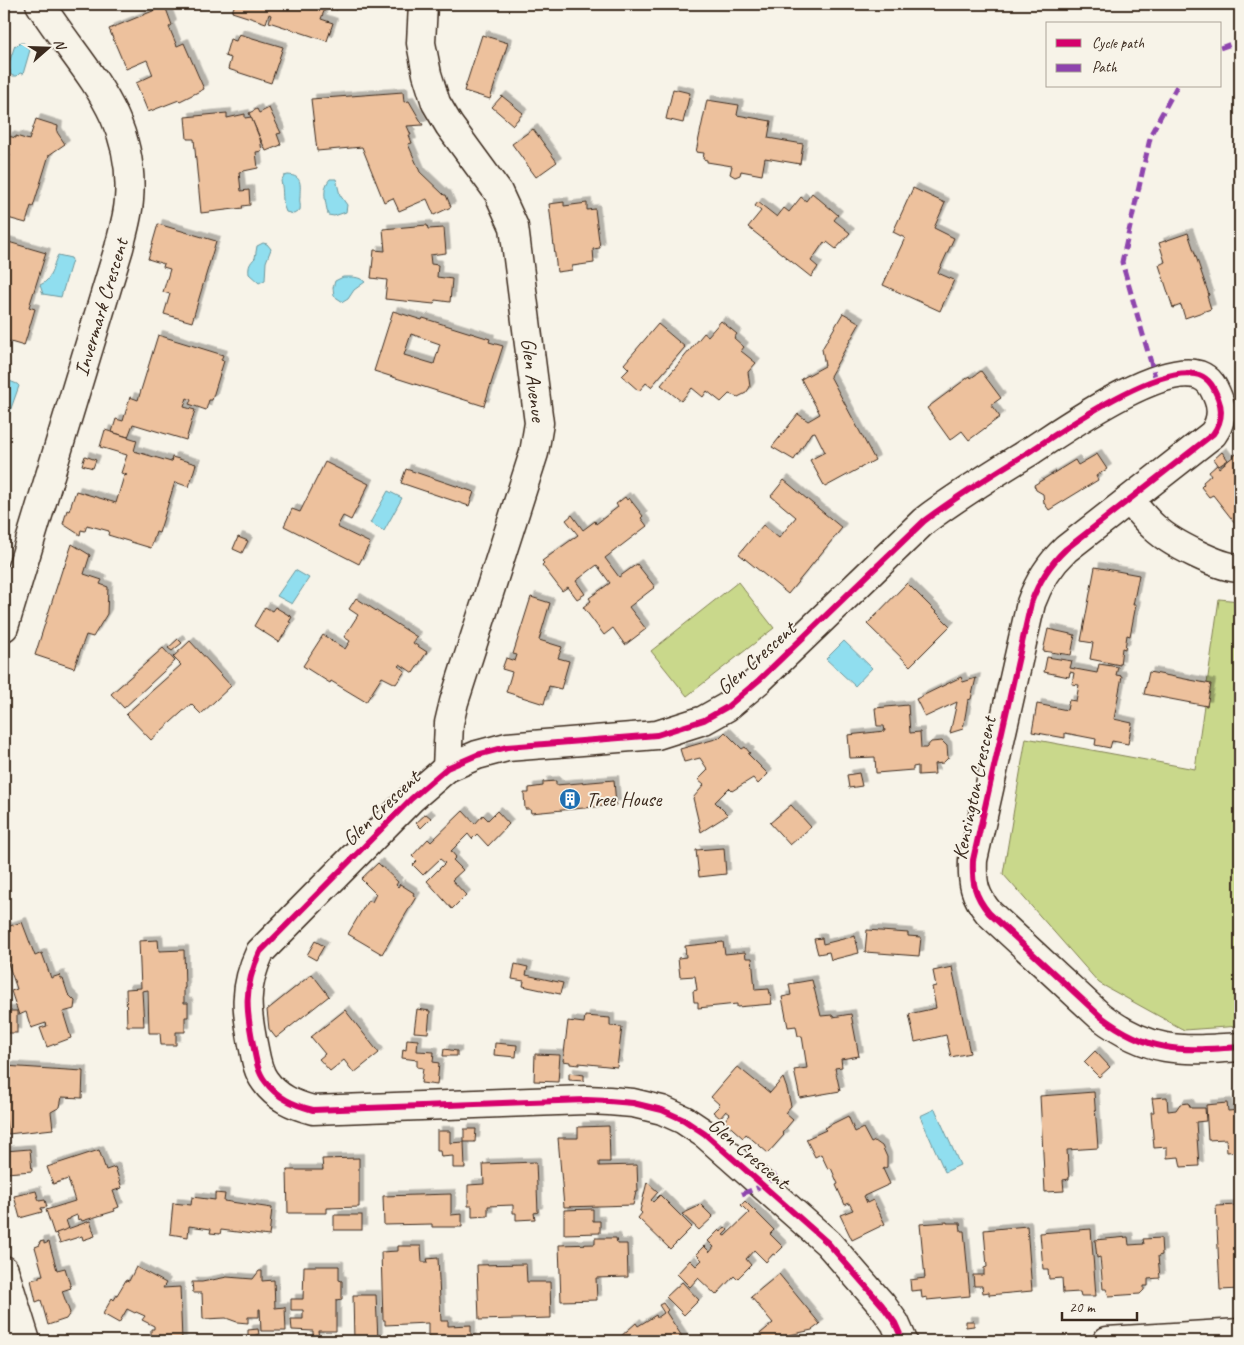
<svg xmlns="http://www.w3.org/2000/svg" width="1244" height="1345" font-family="Caveat,sans-serif">
<defs>
<filter id="shadow"><feDropShadow dx="4.5" dy="-4.5" stdDeviation="0" flood-color="#0004"/></filter>
</defs>
<rect width="100%" height="100%" fill="#f7f3e8"/>
<filter id="ink" filterUnits="userSpaceOnUse"><feTurbulence type="fractalNoise" baseFrequency=".02" numOctaves="2"/><feDisplacementMap in="SourceGraphic" scale="10" xChannelSelector="R" yChannelSelector="G"/><feConvolveMatrix kernelMatrix="1 2 1 2 8 2 1 2 1" color-interpolation-filters="sRGB"/></filter>
<g filter="url(#ink)">
<g fill="#c9d88b" stroke="#828154">
<polygon points="738,582 774,628 687,696 651,651"/>
<polygon points="1219,599 1240,601 1240,1026 1184,1030 1099,983 1003,874 1026,738 1195,769"/>
</g>
<g fill="#90deef" stroke="#6e969b">
<polygon points="20,43 24,43 28,49 30,50 23,74 20,73 17,76 13,76 10,74 10,70 7,69 15,45 17,46"/>
<path d="M288,175C303,176 300,185 300,197C299,201 301,205 300,210L294,214L286,212C281,201 284,192 281,181L284,176Z"/>
<path d="M330,179H336L340,195L347,205L346,212L334,216L328,215C326,203 321,189 330,179Z"/>
<path d="M263,243L267,244L271,249L266,262L265,280L259,283L249,274C248,266 250,263 255,258L257,246Z"/>
<path d="M58,255L71,258L72,260L61,297L43,294L40,285C53,280 52,265 58,255Z"/>
<path d="M343,277C351,277 359,276 365,282L354,290L348,299L343,302L334,296L333,288L335,281Z"/>
<polygon points="7,380 17,384 19,386 9,414 6,416 4,415 4,382"/>
<polygon points="388,491 402,498 384,531 370,523"/>
<polygon points="295,570 309,578 292,604 277,596"/>
<polygon points="844,641 872,668 855,686 826,659"/>
<polygon points="935,1109 960,1165 945,1172 920,1116"/>
</g>
<g fill="#edc19d" stroke="#3b2a1e" fill-rule="evenodd" filter="url(#shadow)">
<polygon points="235,4 339,4 337,10 326,6 321,19 333,23 327,41 269,22 271,15 269,14 266,23 232,12"/>
<polygon points="165,6 172,25 169,27 177,46 184,43 204,89 180,101 179,100 148,112 136,83 153,75 147,60 126,69 109,29"/>
<polygon points="239,34 283,47 271,83 228,69 231,58 225,56 230,39 236,41"/>
<polygon points="482,35 508,43 490,99 464,91"/>
<polygon points="673,89 690,93 683,123 666,119"/>
<polygon points="403,92 404,102 409,101 423,125 407,126 411,135 409,135 412,143 408,144 420,172 444,195 446,195 451,207 434,215 427,199 399,211 393,198 384,202 362,147 317,151 311,99"/>
<polygon points="502,96 523,113 513,125 492,107"/>
<polygon points="707,100 739,105 737,115 771,121 768,138 803,144 800,164 765,158 762,175 741,171 740,175 735,177 730,174 732,166 707,162 707,160 703,159 704,153 696,152"/>
<polygon points="269,108 281,133 277,134 281,145 266,151 249,113 257,109 259,113"/>
<polygon points="227,113 227,118 245,114 245,118 251,117 260,139 262,151 256,152 258,168 239,172 241,191 249,190 250,205 242,206 243,208 201,213 194,139 187,139 185,117"/>
<polygon points="36,119 58,126 57,132 65,144 49,155 33,207 31,206 26,223 4,217 4,171 5,172 10,155 4,153 4,147 8,136 16,138 16,136 29,140"/>
<polygon points="533,129 557,162 536,177 512,144"/>
<polygon points="913,188 945,203 934,228 954,238 938,273 954,280 940,311 883,285 905,238 893,232"/>
<polygon points="812,193 838,215 834,220 850,233 836,249 827,242 826,244 824,242 811,261 818,267 811,277 748,227 761,211 755,206 758,202 777,217 784,208 789,212 801,197 806,201"/>
<polygon points="564,202 564,206 587,203 587,210 595,209 600,248 593,249 594,263 572,266 572,270 557,272 549,204"/>
<polygon points="158,224 216,241 192,322 164,314 170,294 163,292 170,269 163,267 164,264 148,259"/>
<polygon points="427,225 428,229 444,228 446,253 430,255 431,264 438,265 437,277 452,279 450,302 435,300 434,304 385,299 387,280 371,278 374,250 385,251 383,229"/>
<polygon points="1188,233 1209,295 1207,296 1211,309 1185,318 1181,305 1173,308 1159,265 1165,262 1159,243"/>
<polygon points="5,241 46,253 29,307 35,309 24,346 4,340 4,245"/>
<path d="M393,311L422,320L423,318L490,339L489,342L503,346L484,406L374,371ZM411,334L440,344L434,364L404,355Z"/>
<polygon points="843,313 860,323 830,376 875,460 825,487 810,460 825,452 815,432 811,433 794,460 772,447 798,414 808,421 820,414 801,379 825,366 822,349"/>
<polygon points="721,321 737,334 734,338 744,347 741,351 756,363 748,372 750,387 746,393 738,397 729,394 721,402 707,391 703,397 692,388 681,401 661,385 704,333 708,336"/>
<polygon points="658,324 685,347 651,387 646,383 639,391 622,376 629,369 624,364"/>
<polygon points="158,335 223,355 221,360 224,361 212,400 209,400 206,410 189,404 191,400 187,398 184,407 195,410 186,440 133,424 128,437 112,432 116,419 123,421 130,397 138,400"/>
<polygon points="981,371 1001,398 991,405 1000,417 969,440 962,431 950,440 927,408 970,376 971,378"/>
<polygon points="105,430 137,440 134,451 171,462 172,457 196,464 189,487 175,482 159,533 156,532 151,548 108,535 109,531 87,525 85,531 81,530 80,535 63,524 67,510 69,511 76,491 116,503 124,476 127,475 121,473 127,455 100,447"/>
<polygon points="1240,451 1240,519 1235,523 1213,495 1209,497 1201,487 1204,484 1203,482 1211,475 1209,472 1217,465 1219,468"/>
<polygon points="1222,452 1228,460 1219,466 1214,459"/>
<polygon points="1097,454 1107,469 1096,476 1098,480 1049,510 1044,503 1043,494 1036,490 1034,485 1075,460 1078,465"/>
<polygon points="85,456 96,460 93,468 82,465"/>
<polygon points="325,462 369,484 351,520 343,516 337,527 370,543 359,564 284,526 292,509 300,512"/>
<polygon points="406,469 474,492 469,506 401,483"/>
<polygon points="784,480 842,528 788,594 739,554 763,525 779,538 796,517 771,496"/>
<polygon points="625,497 627,500 629,498 643,516 641,518 647,526 605,558 619,577 637,564 655,587 629,607 646,629 625,645 613,628 604,635 583,607 591,601 589,598 610,583 597,565 576,581 585,594 577,599 568,587 562,591 542,565 544,563 542,561 578,535 566,520 572,515 583,530 595,521 596,524 618,507 616,504"/>
<polygon points="238,537 248,541 242,553 233,549"/>
<polygon points="72,544 90,555 84,574 102,580 100,584 108,587 107,614 93,637 86,635 74,668 35,655 63,567 64,568"/>
<polygon points="1095,567 1139,575 1133,605 1136,605 1130,636 1127,635 1125,649 1122,648 1120,665 1090,659 1093,643 1081,641"/>
<polygon points="907,583 950,626 910,666 867,624"/>
<polygon points="531,597 550,603 539,640 562,647 558,658 569,661 561,689 549,686 544,704 506,692 512,672 502,669 506,658 515,661 517,655 513,654"/>
<polygon points="356,598 417,637 413,643 427,652 413,673 400,664 398,666 405,671 396,684 382,677 366,702 331,681 330,683 303,666 323,635 345,649 350,641 344,637 358,615 349,609"/>
<polygon points="265,607 272,611 275,607 292,617 289,622 291,623 279,642 254,626"/>
<polygon points="1048,629 1075,635 1071,655 1043,651"/>
<polygon points="178,639 182,643 172,651 168,648"/>
<polygon points="190,641 231,686 201,714 191,704 151,740 126,714 181,665 173,657"/>
<polygon points="163,648 175,661 124,708 111,694"/>
<polygon points="1047,657 1072,661 1070,668 1097,673 1099,664 1118,667 1116,675 1122,676 1114,719 1132,723 1128,744 1112,741 1110,748 1095,745 1096,739 1065,733 1065,738 1032,732 1037,704 1067,710 1069,700 1076,701 1079,685 1072,684 1074,673 1070,672 1069,677 1044,672"/>
<polygon points="1149,672 1211,684 1207,706 1144,694"/>
<polygon points="961,677 963,682 976,678 971,699 968,700 963,729 950,733 957,702 925,717 916,699"/>
<polygon points="908,705 910,733 920,732 921,748 926,748 931,742 942,741 947,746 948,758 943,763 934,764 935,774 918,775 918,766 913,767 913,770 876,773 875,757 850,758 848,735 885,731 884,726 877,726 875,708"/>
<polygon points="725,732 742,749 745,747 750,753 748,754 768,774 758,784 753,778 732,791 729,788 715,802 728,815 701,832 693,798 704,785 698,780 708,770 700,758 684,762 680,749 719,738"/>
<polygon points="859,773 862,786 849,788 847,775"/>
<polygon points="614,780 616,805 531,813 530,809 525,809 524,793 529,793 529,788 543,786 543,782 556,781 556,785"/>
<polygon points="791,805 811,827 790,845 770,823"/>
<polygon points="463,811 475,824 483,815 488,820 497,811 509,824 488,846 477,834 472,839 468,834 451,851 456,857 453,860 463,870 452,880 466,895 452,909 427,881 445,863 440,859 423,875 413,865 417,861 412,856 428,839 431,842"/>
<polygon points="426,814 431,818 421,828 416,823"/>
<polygon points="724,848 726,874 699,877 696,850"/>
<polygon points="378,863 398,882 396,885 398,887 400,884 414,893 413,895 416,897 382,954 348,934 368,900 372,902 376,894 361,879"/>
<polygon points="22,922 35,956 42,953 51,978 60,975 61,979 63,979 68,994 75,1001 74,1009 63,1012 71,1038 47,1047 40,1028 47,1026 46,1023 31,1028 26,1012 19,1015 11,991 17,989 4,952 4,928"/>
<polygon points="867,930 908,933 908,936 921,937 919,956 865,952"/>
<polygon points="855,936 859,953 831,960 829,952 818,954 814,939 822,938 823,944"/>
<polygon points="158,940 159,951 184,950 185,988 184,988 184,1003 188,1003 188,1017 185,1017 185,1032 176,1032 176,1045 161,1045 160,1033 149,1033 148,990 142,991 144,1026 127,1026 126,989 141,988 139,941"/>
<polygon points="315,941 324,946 316,960 307,955"/>
<polygon points="723,942 725,954 745,952 746,958 752,958 755,990 769,989 772,1004 737,1007 737,1004 698,1008 698,1002 694,1002 693,991 697,990 695,976 680,977 678,958 686,957 685,946"/>
<polygon points="515,964 528,967 526,975 563,983 560,994 523,986 524,981 512,979"/>
<polygon points="952,967 970,1053 951,1057 946,1035 915,1042 909,1014 936,1008 932,987 936,986 933,971"/>
<polygon points="312,974 329,996 276,1038 269,1029 267,1010"/>
<polygon points="812,980 821,1016 832,1015 833,1017 851,1014 859,1056 841,1059 842,1067 835,1068 840,1091 800,1098 794,1070 807,1068 802,1036 798,1036 796,1026 788,1027 782,997 791,995 789,984"/>
<polygon points="417,1009 430,1011 428,1033 414,1032"/>
<polygon points="345,1010 379,1053 354,1073 344,1060 330,1071 319,1059 325,1054 311,1037"/>
<rect x="4" y="1011" width="13" height="22"/>
<polygon points="585,1016 610,1018 610,1026 622,1027 617,1067 579,1063 579,1065 570,1064 570,1062 563,1061 568,1021 584,1023"/>
<polygon points="407,1039 418,1040 417,1051 434,1052 433,1062 439,1063 437,1085 421,1083 423,1068 417,1067 417,1060 402,1058 403,1049 406,1050"/>
<polygon points="495,1043 517,1045 516,1057 494,1055"/>
<polygon points="444,1049 457,1051 457,1056 443,1056"/>
<polygon points="1095,1051 1110,1067 1099,1077 1084,1062"/>
<polygon points="535,1054 560,1055 558,1082 534,1081"/>
<polygon points="4,1066 83,1071 82,1098 62,1097 60,1107 51,1112 53,1129 8,1134 4,1110"/>
<polygon points="738,1067 770,1093 783,1078 787,1089 791,1106 785,1113 793,1120 782,1133 784,1135 768,1153 746,1134 743,1138 724,1121 730,1114 726,1111 720,1118 713,1112 720,1105 711,1097 736,1068"/>
<polygon points="569,1073 584,1075 584,1081 569,1080"/>
<polygon points="1094,1092 1098,1148 1067,1150 1069,1179 1063,1180 1064,1191 1045,1192 1040,1096"/>
<polygon points="1167,1097 1168,1111 1176,1110 1180,1104 1188,1103 1191,1108 1205,1108 1206,1121 1196,1122 1199,1166 1181,1167 1179,1157 1167,1158 1167,1147 1154,1148 1151,1112 1154,1112 1152,1098"/>
<polygon points="1227,1103 1228,1111 1240,1110 1240,1151 1227,1152 1226,1139 1208,1140 1206,1105"/>
<polygon points="848,1116 855,1132 863,1128 871,1143 875,1141 882,1146 887,1157 887,1167 883,1169 890,1184 864,1196 867,1203 873,1200 885,1224 852,1240 840,1215 853,1210 849,1203 845,1205 836,1185 838,1184 831,1168 828,1169 821,1154 815,1157 806,1139 826,1130 824,1128"/>
<polygon points="609,1126 610,1162 599,1162 599,1166 637,1165 638,1192 636,1192 633,1205 564,1207 558,1138 578,1138 578,1127"/>
<polygon points="464,1129 476,1129 475,1142 464,1142"/>
<polygon points="437,1131 450,1131 450,1143 464,1142 465,1168 453,1168 453,1156 441,1157 440,1151 437,1151"/>
<polygon points="30,1149 32,1171 6,1173 5,1151"/>
<polygon points="99,1150 106,1170 115,1167 122,1188 113,1191 119,1207 114,1209 115,1211 82,1221 81,1219 78,1220 77,1215 70,1218 70,1219 66,1220 69,1229 54,1234 46,1210 75,1201 68,1179 53,1184 47,1167"/>
<polygon points="359,1158 359,1207 327,1208 327,1213 288,1213 287,1170 323,1170 322,1159"/>
<polygon points="536,1162 538,1212 534,1213 535,1219 516,1220 516,1213 513,1213 513,1205 488,1206 488,1216 472,1217 472,1206 468,1206 468,1185 484,1184 483,1164"/>
<polygon points="647,1182 658,1192 651,1200 653,1202 660,1195 692,1227 670,1249 638,1218 642,1213 640,1211"/>
<polygon points="36,1191 39,1201 45,1200 47,1207 41,1208 42,1212 20,1218 14,1196"/>
<polygon points="215,1193 225,1194 224,1201 272,1208 269,1236 221,1230 220,1234 210,1233 211,1229 189,1226 188,1237 170,1234 173,1203 191,1205 192,1197 215,1200"/>
<polygon points="451,1194 451,1215 462,1214 462,1227 432,1227 432,1224 384,1225 383,1196"/>
<polygon points="745,1201 774,1230 770,1234 783,1247 775,1255 773,1254 766,1262 754,1250 746,1259 751,1265 737,1279 734,1276 716,1295 698,1278 690,1287 677,1274 690,1260 696,1266 702,1260 696,1254 704,1246 710,1252 714,1247 708,1241 719,1230 721,1232 725,1227 728,1230 723,1235 725,1236 749,1213 741,1205"/>
<polygon points="700,1204 713,1217 699,1230 682,1214 697,1207"/>
<polygon points="1239,1205 1240,1289 1220,1290 1216,1206"/>
<polygon points="593,1209 593,1221 600,1221 600,1233 564,1234 564,1210"/>
<rect x="334" y="1215" width="28" height="15"/>
<polygon points="90,1221 95,1236 83,1240 82,1236 60,1243 56,1233"/>
<polygon points="947,1222 947,1223 960,1223 961,1231 964,1231 970,1296 927,1300 927,1297 922,1298 921,1290 911,1291 910,1280 925,1278 920,1224"/>
<polygon points="1027,1226 1032,1291 989,1295 989,1292 983,1293 982,1286 974,1286 973,1275 984,1275 984,1268 987,1267 984,1230"/>
<polygon points="1091,1229 1096,1296 1081,1296 1080,1292 1063,1293 1062,1278 1049,1279 1048,1269 1043,1269 1040,1233"/>
<polygon points="1128,1237 1129,1245 1144,1244 1143,1239 1161,1238 1162,1255 1158,1256 1160,1278 1148,1279 1148,1286 1144,1286 1144,1290 1140,1294 1109,1296 1106,1289 1103,1289 1100,1257 1097,1258 1095,1240"/>
<polygon points="595,1238 616,1238 617,1244 627,1244 628,1277 596,1278 597,1300 561,1301 559,1245 595,1244"/>
<polygon points="44,1241 44,1244 49,1242 57,1270 65,1268 71,1288 62,1291 70,1313 66,1319 48,1325 41,1300 36,1302 31,1280 39,1278 39,1276 43,1275 35,1247 40,1245 39,1242"/>
<polygon points="398,1246 421,1246 422,1262 428,1262 427,1259 438,1258 441,1321 448,1321 448,1326 471,1325 471,1341 428,1341 428,1323 385,1325 385,1320 383,1320 381,1252 398,1251"/>
<polygon points="526,1264 527,1282 550,1282 551,1318 479,1320 477,1265"/>
<polygon points="304,1266 339,1266 339,1280 342,1281 342,1299 336,1300 336,1331 318,1331 319,1337 313,1337 313,1331 292,1330 291,1319 303,1319 303,1310 291,1310 291,1299 303,1299"/>
<polygon points="136,1267 166,1283 163,1288 180,1287 182,1341 142,1341 151,1340 151,1329 154,1329 154,1326 142,1320 145,1316 136,1312 135,1313 127,1309 119,1323 103,1314 112,1298 114,1300 126,1280 129,1281"/>
<polygon points="259,1271 262,1271 262,1281 274,1280 275,1308 285,1307 286,1331 261,1331 260,1309 259,1309 259,1317 248,1317 248,1323 237,1322 226,1318 203,1319 202,1293 193,1293 192,1282 202,1282 227,1277 253,1279"/>
<polygon points="779,1274 820,1324 812,1330 785,1336 785,1340 757,1341 755,1338 773,1323 751,1297"/>
<polygon points="682,1282 699,1300 684,1315 666,1297"/>
<polygon points="353,1295 376,1295 378,1341 354,1341"/>
<polygon points="663,1303 668,1310 666,1312 685,1341 623,1341 620,1337 636,1323 638,1326 656,1315 657,1318 664,1313 659,1305"/>
<polygon points="966,1321 974,1321 974,1326 966,1327"/>
<polygon points="258,1329 259,1334 248,1338 248,1330"/>
</g>
<g fill="none" stroke-linecap="round" stroke-linejoin="round">
<g stroke="#3b2a1e" stroke-width="31">
<g id="street">
<path id="s1" d="M423,4L421,43L427,74L436,103L449,125L498,192L514,227L539,423L534,453L454,702L449,723L447,768"/>
<path d="M1129,500C1138,510 1146,521 1156,529C1171,543 1220,568 1240,568"/>
<path id="s2" d="M4,627L119,248C123,232 128,216 129,200C136,114 81,69 40,4"/>
<polyline points="4,1270 26,1341"/>
<path d="M903,1341L895,1323L882,1305L828,1243L705,1134L684,1120L662,1110L633,1103L609,1101L586,1100L313,1110C294,1105 277,1098 265,1081C258,1072 256,1060 254,1049C246,1011 243,988 260,952L411,799L447,768L477,755L507,747L657,735L704,720L727,707L759,680L924,521C958,495 995,473 1032,450C1066,428 1159,362 1199,375C1210,379 1214,388 1218,398C1223,410 1221,423 1213,434L1066,549C1049,565 1039,581 1031,603L973,860C972,883 974,895 989,913L1100,1016C1150,1054 1181,1051 1240,1047"/>
<polyline points="1107,1341 1240,1333"/>
</g>
</g>
<use href="#street" stroke="#f7f3e8" stroke-width="28"/>
<g stroke="#8e44ad" stroke-width="5" stroke-dasharray="10 5" stroke-linecap="butt">
<polyline points="1220,48 1240,41"/>
<polyline points="1156,380 1122,262 1151,134 1177,86"/>
<polyline points="742,1194 764,1185 777,1175"/>
</g>
<g stroke="#f7f3e8" stroke-width="9">
<path id="cycleway" d="M903,1341L895,1323L882,1305L828,1243L705,1134L684,1120L662,1110L633,1103L609,1101L586,1100L313,1110C294,1105 277,1098 265,1081C258,1072 256,1060 254,1049C246,1011 243,988 260,952L411,799L447,768L477,755L507,747L657,735L704,720L727,707L759,680L924,521C958,495 995,473 1032,450C1066,428 1159,362 1199,375C1210,379 1214,388 1218,398C1223,410 1221,423 1213,434L1066,549C1049,565 1039,581 1031,603L973,860C972,883 974,895 989,913L1100,1016C1150,1054 1181,1051 1240,1047"/>
</g>
<use href="#cycleway" stroke="#d6006c" stroke-width="6"/>
</g>
</g>
<defs>
<g id="building-disc" transform="scale(1.125)"><circle r="9.5" fill="#1f6fb2" stroke="#f7f3e8"/><path d="M-4-6H4V6H1V3H-1V6H-4ZM-2.5-4.3h1.7v1.8h-1.7ZM.8-4.3h1.7v1.8H.8ZM-2.5-1h1.7V.8h-1.7ZM.8-1h1.7V.8H.8Z" fill="#fff"/></g>
</defs>
<g fill-rule="evenodd">
<use href="#building-disc" x="570" y="799"/>
</g>
<g text-anchor="middle" dominant-baseline="central" stroke-width="4" stroke-linejoin="round" paint-order="stroke">
<g font-size="21" fill="#3b2a1e" stroke="#f7f3e8">
<text stroke="none"><textPath href="#s2" startOffset="334">Invermark Crescent</textPath></text>
<text stroke="none"><textPath href="#s1" startOffset="402">Glen Avenue</textPath></text>
<text transform="translate(756 658) rotate(-42)">Glen Crescent</text>
<text transform="translate(974 788) rotate(-78)">Kensington Crescent</text>
<text transform="translate(381 808) rotate(-44)">Glen Crescent</text>
<text transform="translate(749 1153) rotate(40)">Glen Crescent</text>
</g>
<g font-size="21" fill="#3b2a1e" stroke="#f7f3e8" text-anchor="start">
<text x="586" y="799">Tree House</text>
</g>
</g>
<rect width="1244" height="1345" fill="none" stroke="#f7f3e8" stroke-width="20"/>
<rect x="10" y="10" width="1224" height="1325" fill="none" stroke="#3b2a1e" stroke-width="2" filter="url(#ink)"/>
<rect x="1046" y="22" width="175" height="65" fill="#f7f3e8" stroke="#aca397"/>
<rect x="1056" y="39" width="25" height="8" fill="#d6006c" stroke="#aca397"/>
<text x="1092" y="48" font-size="15" fill="#3b2a1e">Cycle path</text>
<rect x="1056" y="64" width="25" height="8" fill="#8e44ad" stroke="#aca397"/>
<text x="1092" y="72" font-size="15" fill="#3b2a1e">Path</text>
<g transform="translate(48 48) rotate(70)" stroke="#f7f3e8" stroke-width="4" paint-order="stroke">
<path d="M0-4L9 19L0 12L-9 19Z" fill="#3b2a1e"/>
<text y="-8" font-size="14" font-weight="bold" text-anchor="middle" fill="#3b2a1e">N</text>
</g>
<path d="M1062 1312v8h75v-8" fill="none" stroke="#3b2a1e" stroke-width="2.5"/>
<text x="1069" y="1312" font-size="15" fill="#3b2a1e" stroke="#f7f3e8" stroke-width="4" paint-order="stroke">20 m</text>
</svg>
